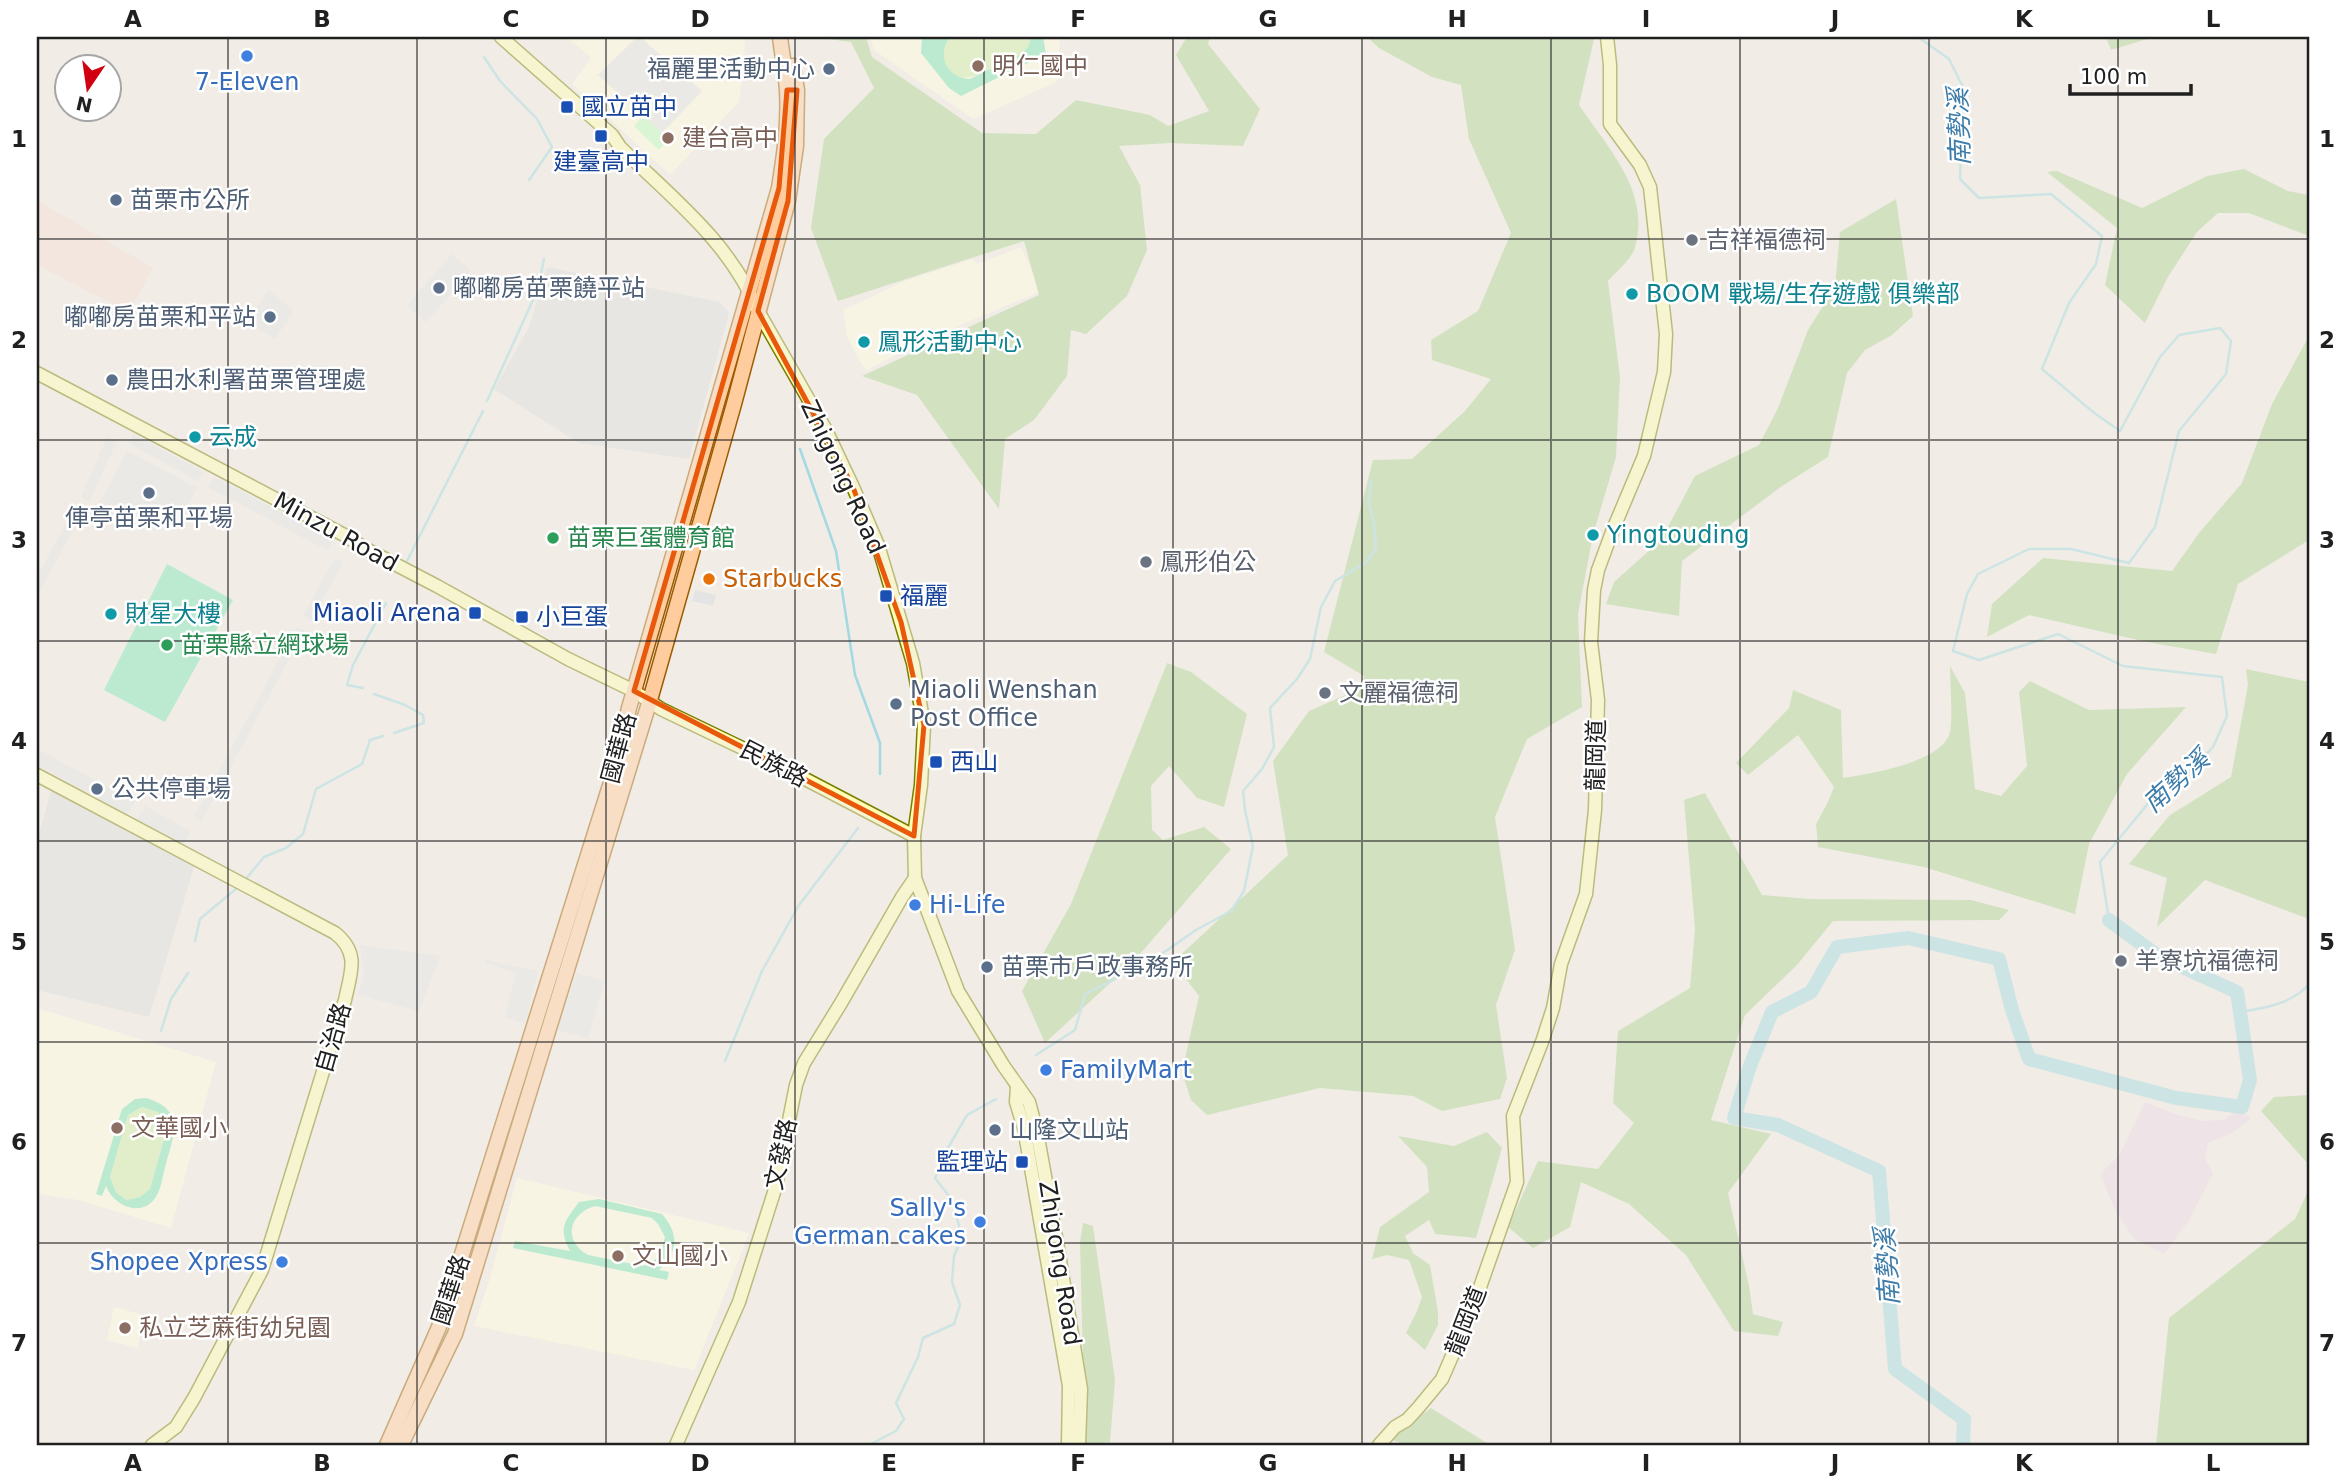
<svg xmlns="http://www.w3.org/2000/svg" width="2346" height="1482" font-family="'DejaVu Sans','Noto Sans TC',sans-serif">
<rect width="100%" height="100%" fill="#f1ece5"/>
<g fill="#dedddd">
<polygon points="547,267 720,302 729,313 689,459 579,443 494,389 529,327"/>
<polygon points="52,787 194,867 149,1017 37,990 37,842"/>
</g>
<polygon fill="#ebd7e9" points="2145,1102 2174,1114 2202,1121 2224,1120 2239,1109 2251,1118 2232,1133 2208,1143 2205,1159 2213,1173 2189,1220 2164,1254 2134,1239 2116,1212 2100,1174 2119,1156"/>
<g fill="#fffde1">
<polygon points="567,37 745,37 744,65 739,102 670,175 572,84 591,58"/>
<polygon points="870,37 1060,37 1057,82 973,119 874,50"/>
<polygon points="1021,247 1041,291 920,342 867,370 861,363 847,337 843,310 905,281 972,259 977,264"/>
<polygon points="37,1008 216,1062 171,1228 78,1200 37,1193"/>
<polygon points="517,1178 749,1233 694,1370 474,1326 490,1278"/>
<polygon points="114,1307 144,1315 138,1348 107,1340"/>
</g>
<polygon fill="#f4ddd8" points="38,201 153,268 129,312 37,265"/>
<g fill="#d1f0a7">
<path d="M950,37H1031L1028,47L1021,54C1001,64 957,96 945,63C941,53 944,44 950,37Z"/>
<polygon points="142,1107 158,1112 167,1128 150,1189 140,1197 126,1200 116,1192 110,1177 128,1115"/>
</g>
<g fill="#aed496">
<polygon points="814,37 866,37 872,57 982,133 1036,134 1076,100 1150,115 1168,126 1209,111 1176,55 1187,37 1210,37 1208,44 1260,109 1243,146 1170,143 1119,146 1140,185 1147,250 1127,296 1086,334 1071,330 1067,376 1034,420 1005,439 999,509 917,395 862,376 1039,295 1024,241 838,301 811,228 824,139 874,88 851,42"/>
<path d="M1367,37H1586L1594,39L1579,105C1608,148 1651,192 1635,247C1632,259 1616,272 1608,281L1620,377L1616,457L1593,535L1578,614L1582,707L1527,739L1495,817L1515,950L1496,1005L1507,1078L1500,1099L1442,1111L1413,1096L1320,1088L1207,1115L1191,1100L1182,1072L1199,996L1173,962L1288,855L1273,761L1309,711L1362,688L1364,676L1324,652L1373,460L1412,459L1465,411L1491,379L1432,360L1431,340L1478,311L1511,233L1469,139L1461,85L1432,77L1379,48Z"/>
<polygon points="2106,37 2154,37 2111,50"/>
<polygon points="2244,169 2288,191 2309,195 2309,236 2249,213 2218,213 2197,232 2168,277 2145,323 2105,285 2117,228 2047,172 2057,171 2142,208 2207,176"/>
<polygon points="1896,199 1913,316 1892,335 1865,350 1847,373 1828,457 1782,486 1682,561 1679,616 1606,604 1614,582 1661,540 1695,476 1759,445 1778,408 1808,330 1835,287 1840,232"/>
<polygon points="2309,336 2309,540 2238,584 2216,654 2147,642 2029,615 1987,637 1992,604 2043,558 2172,571 2199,533 2242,483 2272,404"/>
<polygon points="1167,663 1191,672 1247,714 1224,807 1197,798 1169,766 1151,786 1152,830 1163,840 1204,827 1231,849 1133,962 1045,1043 1022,991 1071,904"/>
<path d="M1950,666L1965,693L1975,789L2001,796L2027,766L2019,692L2030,681L2089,710L2186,707L2127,774L2089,844L2075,914L1924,867L1818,847L1816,824L1827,804L1834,787L1798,735L1748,775L1736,763L1789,708L1793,690L1841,710L1843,778C1870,774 1943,762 1950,732C1953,715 1950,684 1950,666Z"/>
<polygon points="2246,669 2309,682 2309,919 2205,880 2157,927 2167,878 2129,864 2170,815 2231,777 2248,685"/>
<polygon points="1705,793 1762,895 1809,899 1971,900 2009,910 1999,920 1833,921 1797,965 1745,1015 1711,1120 1771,1134 1728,1193 1749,1286 1753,1314 1783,1322 1778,1336 1734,1331 1686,1255 1629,1204 1581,1182 1570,1227 1533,1248 1508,1227 1538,1161 1598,1169 1634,1123 1613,1103 1618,1031 1690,988 1695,929 1684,800"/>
<polygon points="2309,1095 2309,1165 2261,1111 2274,1097"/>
<polygon points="1487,1132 1502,1148 1476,1238 1435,1234 1429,1220 1405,1236 1413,1253 1430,1265 1438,1312 1438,1325 1425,1350 1406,1333 1417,1311 1422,1297 1409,1260 1387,1255 1372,1259 1380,1227 1429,1192 1427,1167 1398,1136 1454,1146"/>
<polygon points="2309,1189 2309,1445 2156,1445 2169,1318 2295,1219"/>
<polygon points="1083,1223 1093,1226 1115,1380 1110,1442 1086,1445 1085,1441 1080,1242"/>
<polygon points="1431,1408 1490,1445 1407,1445 1389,1439"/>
</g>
<polygon fill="#bfffbf" points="646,113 671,137 659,150 634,126"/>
<g fill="#7ce7b5" fill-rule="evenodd">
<path d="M926,37H950C936,56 947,78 970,79L1021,54L1028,47L1031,37H1043L1046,54L961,96L949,88L921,53L922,39Z"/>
<polygon points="167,564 233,600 165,722 104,690"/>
<path d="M146,1098C184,1109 175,1133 166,1164C163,1173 162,1186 157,1195C144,1219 114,1207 106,1186L102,1196L96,1194L122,1109L135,1099ZM142,1107L158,1112L167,1128L150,1189L140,1197L126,1200L116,1192L110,1177L128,1115Z"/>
<path d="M599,1199L662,1214C679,1234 679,1251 659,1270L669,1272L667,1280L513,1248L515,1241L570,1251C558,1228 564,1222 579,1202ZM595,1206L652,1218L658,1224L665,1237L660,1257L643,1266L588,1255C563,1241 568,1214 595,1206Z"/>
</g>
<g fill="#e4e4e4">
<polygon points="637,37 640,37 702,91 662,133 598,75"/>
<polygon points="452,254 471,271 426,322 407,305"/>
<polygon points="268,289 294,311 275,339 247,323"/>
<polygon points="133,434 203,472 198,481 129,443"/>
<polygon points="107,437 117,441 89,502 81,497"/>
<polygon points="127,451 197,488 180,521 136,510 128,527 96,509"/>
<polygon points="214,477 333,539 328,551 208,487"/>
<polygon points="73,510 83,513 37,595 37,577"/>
<polygon points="335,558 343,562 311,621 303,615"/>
<polygon points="695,590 716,595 713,606 692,601"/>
<polygon points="297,627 305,630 201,822 194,817"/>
<polygon points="37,749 135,801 128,815 37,765"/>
<polygon points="145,806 191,831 184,845 137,819"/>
<polygon points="360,945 440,956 419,1011 358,995 364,975"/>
<polygon points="486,960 538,971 525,1024 505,1017 516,973 485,963"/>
<polygon points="576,973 605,981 588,1038 558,1030"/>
</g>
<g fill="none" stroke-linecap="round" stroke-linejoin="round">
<g stroke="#a2d9e3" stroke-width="2.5">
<polyline points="1918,37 1949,59 1963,87 1960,179 1979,198 2051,194 2102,236 2096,264 2069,303 2042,369 2093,412 2120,431 2160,357 2179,335 2220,328 2231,341 2226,374 2179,431 2155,527 2129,563 2071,549 2029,549 1978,574 1967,594 1953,651 1979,660 2058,634 2123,666 2222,677 2227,716 2213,747 2184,778 2159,790 2100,862 2109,920"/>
<polyline points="484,57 500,81 537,119 552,147 529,180"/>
<polyline points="487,401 538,289 544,259"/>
<polyline points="800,449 836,551 855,675 880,743 880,774"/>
<polyline points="407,561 483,411"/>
<polyline points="363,688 347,685 353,665 386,603"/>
<polyline points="374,694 405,705 423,715 424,723 394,733"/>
<polyline points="245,880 264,857 286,848 303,834 316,789 362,764 370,740 383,736"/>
<polyline points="195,941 200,919 238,887"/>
<path d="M2240,1012C2265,1008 2292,1004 2309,984"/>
<polyline points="161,1031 171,999 188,973"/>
<polyline points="1036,1055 1075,1030 1085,994 1150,962 1196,930 1231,911 1244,891 1253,846 1245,810 1243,791 1262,769 1274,747 1270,708 1297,679 1310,659 1321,607 1335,581 1365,563 1376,549 1374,524 1369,503 1371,480"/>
<polyline points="725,1061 762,971 799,905 858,828"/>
<polyline points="869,1445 896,1431 904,1419 896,1403 918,1357 923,1338 954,1324 960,1305 952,1282 954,1256 962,1238 953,1201 935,1178 945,1153 967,1115 996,1099"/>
</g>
<polyline stroke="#a2d9e3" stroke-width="14" points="1963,1445 1964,1419 1895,1369 1879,1171 1778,1125 1734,1118 1750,1066 1772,1012 1811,992 1837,947 1908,938 1999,959 2012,1010 2029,1059 2176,1098 2242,1107 2250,1080 2237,992 2158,956 2109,920"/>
<g stroke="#7a7e00" stroke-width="15">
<g id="secondary">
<path d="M501,37L612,135L620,147C672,198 730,242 758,311L826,430L853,487L878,545L913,663L924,725L921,785L914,836L915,878L958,991L1003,1065L1029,1102L1037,1132L1058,1248L1081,1389L1079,1445"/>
<polyline points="37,373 346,536 366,549 437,586 568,659 634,691 661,709 788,770 914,836"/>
<path d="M37,775L335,933C360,953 351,972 345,1000L262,1270L194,1398L176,1427L152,1445"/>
<polyline points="1017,1086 1016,1102 1024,1128 1069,1386 1068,1445"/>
<polyline points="676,1445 739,1302 776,1186 796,1085 804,1063 841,1003 902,897 915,878"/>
<polyline points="1379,1445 1395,1427 1407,1420 1418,1408 1442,1379 1472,1310 1517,1182 1513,1116 1542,1042 1553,1008 1561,964 1586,894 1595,810 1598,700 1591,642 1594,590 1598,570 1612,532 1644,456 1664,372 1666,334 1650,187 1640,165 1610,124 1610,65 1607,37"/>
</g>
</g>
<g stroke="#9c5b00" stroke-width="17">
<g id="primary">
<path d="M387,1445L439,1327L612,779L629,708L779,188C784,156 789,124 787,91C786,73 782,55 780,37"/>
<polyline points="401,1445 455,1334 650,700 734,404 788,201 796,146 797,90 793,66"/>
</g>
</g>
<use href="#secondary" stroke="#fffdb6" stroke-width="12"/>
<use href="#primary" stroke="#ffcc9d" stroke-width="14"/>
</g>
<path d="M0 0H2346V1482H0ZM787,90H797L788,201L758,311L853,487L901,622L924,725L914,836L634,691L779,188Z" fill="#f1ece5" fill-opacity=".55" fill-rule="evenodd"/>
<path fill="none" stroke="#e8590c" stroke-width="5" stroke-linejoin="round" d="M787,90H797L788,201L758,311L853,487L901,622L924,725L914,836L634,691L779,188Z"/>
<path fill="none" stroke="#202020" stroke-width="2" stroke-opacity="0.55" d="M228,37V1445M417,37V1445M606,37V1445M795,37V1445M984,37V1445M1173,37V1445M1362,37V1445M1551,37V1445M1740,37V1445M1929,37V1445M2118,37V1445M37,239H2309M37,440H2309M37,641H2309M37,841H2309M37,1042H2309M37,1243H2309"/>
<g fill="#3f7fe0" stroke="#fff" stroke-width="2.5">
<circle cx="247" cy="56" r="7"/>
<circle cx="915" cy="905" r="7"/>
<circle cx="1046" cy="1070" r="7"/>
<circle cx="980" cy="1222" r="7"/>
<circle cx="282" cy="1262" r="7"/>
</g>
<g fill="#8d6e63" stroke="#fff" stroke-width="2.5">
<circle cx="978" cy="66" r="7"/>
<circle cx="668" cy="138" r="7"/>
<circle cx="117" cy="1128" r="7"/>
<circle cx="618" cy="1256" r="7"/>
<circle cx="125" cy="1328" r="7"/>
</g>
<g fill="#5c6f8a" stroke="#fff" stroke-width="2.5">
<circle cx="829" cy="69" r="7"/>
<circle cx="116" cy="200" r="7"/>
<circle cx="439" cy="288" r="7"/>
<circle cx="270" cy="317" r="7"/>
<circle cx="112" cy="380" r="7"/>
<circle cx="149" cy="493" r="7"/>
<circle cx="896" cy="704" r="7"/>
<circle cx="97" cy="789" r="7"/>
<circle cx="987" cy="967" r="7"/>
<circle cx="995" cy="1130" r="7"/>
</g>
<g fill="#1a4fb4" stroke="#fff" stroke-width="2.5">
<rect x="560" y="100" width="14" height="14" rx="3.5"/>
<rect x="594" y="129" width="14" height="14" rx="3.5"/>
<rect x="879" y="589" width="14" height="14" rx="3.5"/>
<rect x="468" y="606" width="14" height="14" rx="3.5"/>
<rect x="515" y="610" width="14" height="14" rx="3.5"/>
<rect x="929" y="755" width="14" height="14" rx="3.5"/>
<rect x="1015" y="1155" width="14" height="14" rx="3.5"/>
</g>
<g fill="#6b7280" stroke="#fff" stroke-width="2.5">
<circle cx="1692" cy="240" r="7"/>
<circle cx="1146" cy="562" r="7"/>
<circle cx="1325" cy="693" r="7"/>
<circle cx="2121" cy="961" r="7"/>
</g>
<g fill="#0f9aa8" stroke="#fff" stroke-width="2.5">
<circle cx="1632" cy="294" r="7"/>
<circle cx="864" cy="342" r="7"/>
<circle cx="195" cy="437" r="7"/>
<circle cx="1593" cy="535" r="7"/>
<circle cx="111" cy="614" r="7"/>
</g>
<g fill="#2e9e5b" stroke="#fff" stroke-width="2.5">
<circle cx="553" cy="538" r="7"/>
<circle cx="167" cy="645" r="7"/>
</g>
<circle fill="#e8710a" stroke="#fff" stroke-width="2.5" cx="709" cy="579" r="7"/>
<g text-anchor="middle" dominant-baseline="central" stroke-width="5" stroke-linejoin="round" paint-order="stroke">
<g font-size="24" fill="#785e54" stroke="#fff" text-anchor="start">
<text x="992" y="66">明仁國中</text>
<text x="682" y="138">建台高中</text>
<text x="131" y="1128">文華國小</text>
<text x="632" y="1256">文山國小</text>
<text x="139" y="1328">私立芝蔴街幼兒園</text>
</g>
<g font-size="24" fill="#4e5e75" stroke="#fff" text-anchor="start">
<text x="815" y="69" text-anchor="end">福麗里活動中心</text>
<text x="130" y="200">苗栗市公所</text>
<text x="453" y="288">嘟嘟房苗栗饒平站</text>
<text x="256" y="317" text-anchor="end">嘟嘟房苗栗和平站</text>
<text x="126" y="380">農田水利署苗栗管理處</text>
<text x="149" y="518" text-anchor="middle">俥亭苗栗和平場</text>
<text x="910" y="690">Miaoli Wenshan<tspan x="910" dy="28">Post Office</tspan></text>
<text x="111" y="789">公共停車場</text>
<text x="1001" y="967">苗栗市戶政事務所</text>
<text x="1009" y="1130">山隆文山站</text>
</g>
<g font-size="24" fill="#366cbe" stroke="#fff" text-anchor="start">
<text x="247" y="82" text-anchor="middle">7-Eleven</text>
<text x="929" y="905">Hi-Life</text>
<text x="1060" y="1070">FamilyMart</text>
<text x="966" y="1208" text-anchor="end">Sally's<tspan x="966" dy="28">German cakes</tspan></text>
<text x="268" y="1262" text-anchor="end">Shopee Xpress</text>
</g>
<g font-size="24" fill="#164399" stroke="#fff" text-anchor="start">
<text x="581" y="107">國立苗中</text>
<text x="601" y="162" text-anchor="middle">建臺高中</text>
<text x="900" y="596">福麗</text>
<text x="461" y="613" text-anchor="end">Miaoli Arena</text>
<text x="536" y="617">小巨蛋</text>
<text x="950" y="762">西山</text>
<text x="1008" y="1162" text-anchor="end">監理站</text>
</g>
<g font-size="24" fill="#5b616d" stroke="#fff" text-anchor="start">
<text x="1706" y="240">吉祥福德祠</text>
<text x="1160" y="562">鳳形伯公</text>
<text x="1339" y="693">文麗福德祠</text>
<text x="2135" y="961">羊寮坑福德祠</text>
</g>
<g font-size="24" fill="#0d838f" stroke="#fff" text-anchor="start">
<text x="1646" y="294">BOOM 戰場/生存遊戲 俱樂部</text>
<text x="878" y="342">鳳形活動中心</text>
<text x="209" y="437">云成</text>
<text x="1607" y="535">Yingtouding</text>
<text x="125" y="614">財星大樓</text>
</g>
<g font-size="24" fill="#202020" stroke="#fff">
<text transform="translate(843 477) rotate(65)">Zhigong Road</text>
<text transform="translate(336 532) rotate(29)">Minzu Road</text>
<text transform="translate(619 748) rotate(-75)">國華路</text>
<text transform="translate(1596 755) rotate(-89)">龍岡道</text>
<text transform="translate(774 764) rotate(27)">民族路</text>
<text transform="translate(333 1038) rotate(-74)">自治路</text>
<text transform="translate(781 1154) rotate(-78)">文發路</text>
<text transform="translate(1060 1263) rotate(81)">Zhigong Road</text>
<text transform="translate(451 1290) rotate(-72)">國華路</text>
<text transform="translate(1466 1321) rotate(-69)">龍岡道</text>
</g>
<g font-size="24" fill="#27864d" stroke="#fff" text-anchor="start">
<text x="567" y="538">苗栗巨蛋體育館</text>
<text x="181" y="645">苗栗縣立網球場</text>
</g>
<g font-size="24" fill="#c56008" stroke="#fff" text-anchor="start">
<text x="723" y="579">Starbucks</text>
</g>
<g font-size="26" font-style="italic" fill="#3d7ca9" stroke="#fff">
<text transform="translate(1959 127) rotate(-92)">南勢溪</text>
<text transform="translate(2176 781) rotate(-42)">南勢溪</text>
<text transform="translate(1887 1267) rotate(-94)">南勢溪</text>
</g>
</g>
<rect width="2346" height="1482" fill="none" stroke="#ffffff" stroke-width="77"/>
<g transform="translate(88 88) rotate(193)"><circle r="33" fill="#ffffff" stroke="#a6a6a6" stroke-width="2"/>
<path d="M0-5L12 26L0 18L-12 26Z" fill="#d00011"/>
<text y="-10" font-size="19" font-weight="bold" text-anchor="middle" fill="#202020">N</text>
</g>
<path d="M2070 84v10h121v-10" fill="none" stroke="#202020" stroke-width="3.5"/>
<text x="2080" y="84" font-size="21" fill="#202020" stroke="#ffffff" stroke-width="5" paint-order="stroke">100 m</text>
<rect x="38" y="38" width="2270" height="1406" fill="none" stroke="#202020" stroke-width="2.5"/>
<g font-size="23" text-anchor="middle" font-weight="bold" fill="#202020">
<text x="133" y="27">A</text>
<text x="322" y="27">B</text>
<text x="511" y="27">C</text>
<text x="700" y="27">D</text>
<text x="889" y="27">E</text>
<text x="1078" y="27">F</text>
<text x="1268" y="27">G</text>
<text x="1457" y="27">H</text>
<text x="1646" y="27">I</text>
<text x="1835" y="27">J</text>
<text x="2024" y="27">K</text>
<text x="2213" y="27">L</text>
<text x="19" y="147">1</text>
<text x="2327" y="147">1</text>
<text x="19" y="348">2</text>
<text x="2327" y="348">2</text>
<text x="19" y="548">3</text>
<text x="2327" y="548">3</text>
<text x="19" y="749">4</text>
<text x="2327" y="749">4</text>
<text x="19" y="950">5</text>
<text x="2327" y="950">5</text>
<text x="19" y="1150">6</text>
<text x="2327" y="1150">6</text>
<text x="19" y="1351">7</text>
<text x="2327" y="1351">7</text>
<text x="133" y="1471">A</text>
<text x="322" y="1471">B</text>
<text x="511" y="1471">C</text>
<text x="700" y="1471">D</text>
<text x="889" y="1471">E</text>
<text x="1078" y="1471">F</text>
<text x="1268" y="1471">G</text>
<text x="1457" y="1471">H</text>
<text x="1646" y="1471">I</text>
<text x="1835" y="1471">J</text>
<text x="2024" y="1471">K</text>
<text x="2213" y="1471">L</text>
</g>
</svg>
